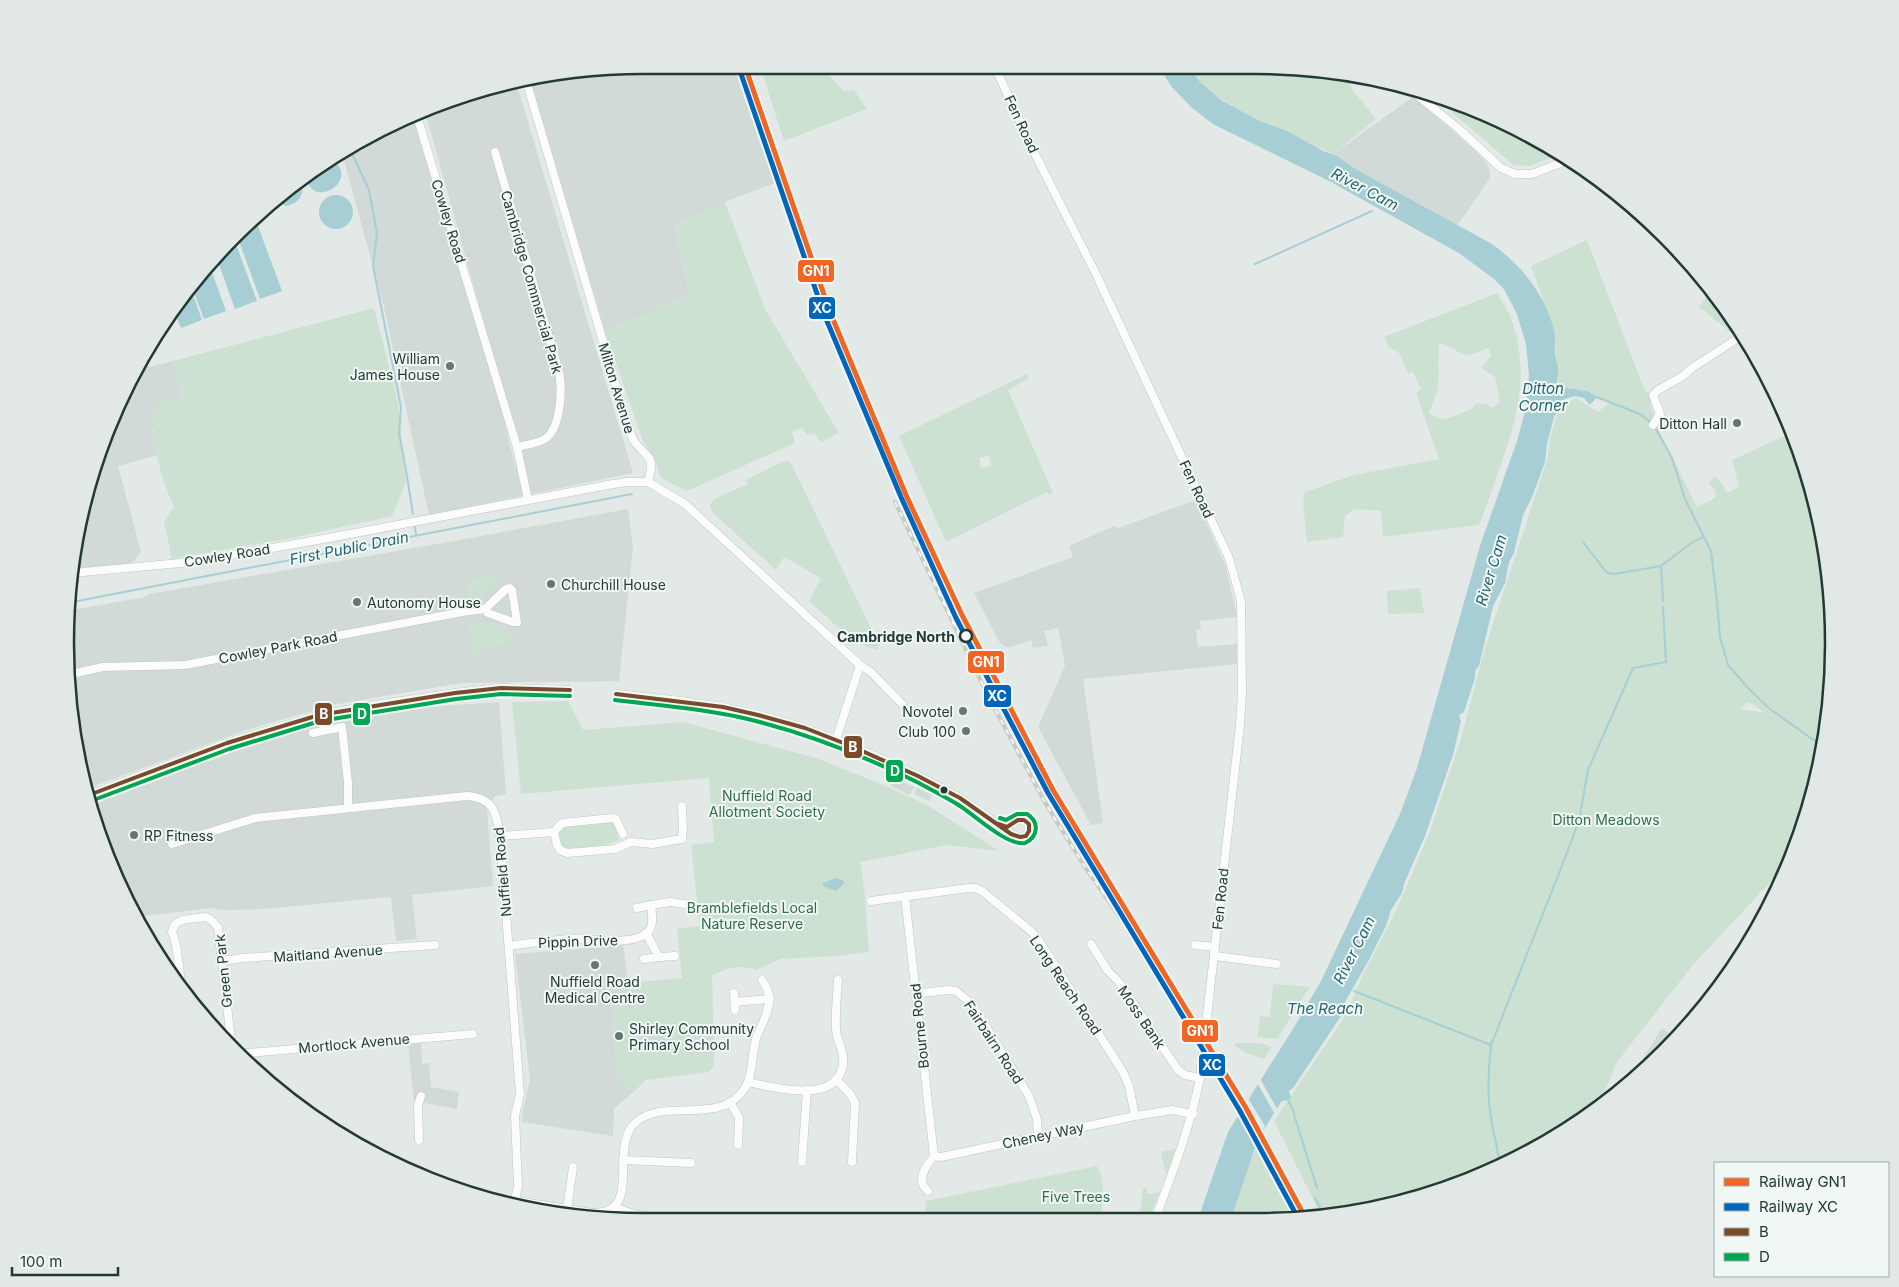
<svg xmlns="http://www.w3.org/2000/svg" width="1899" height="1287" font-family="Inter,sans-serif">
<rect width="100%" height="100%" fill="#e3e9e6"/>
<g fill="#d1dad6">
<polygon points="741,69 778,182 725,202 675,225 690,295 605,331 530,79 568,70"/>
<polygon points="516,82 633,473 429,515 384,307 342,153 413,117 502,412 515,466 524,465 425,112 458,96"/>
<polygon points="1413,97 1475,150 1486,162 1490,170 1490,178 1457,226 1357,170 1333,154"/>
<polygon points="173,361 183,397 152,430 158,455 118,466 141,552 129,566 72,570 85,494 109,422 140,369"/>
<polygon points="1196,500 1226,567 1237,617 1200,621 1201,629 1196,630 1198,647 1238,644 1239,664 1083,679 1103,823 1091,825 1038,727 1065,666 1058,628 1044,631 1048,646 1033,648 1031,640 1008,648 1000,643 974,593 1073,557 1069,546 1114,526 1118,528"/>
<polygon points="628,509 633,547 619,681 462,683 332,705 246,730 86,789 76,757 67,611 145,597 149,594 443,543"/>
<polygon points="499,702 506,794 495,796 487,809 493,886 412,895 417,939 396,941 391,897 263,909 225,910 211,908 135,917 109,865 90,803 221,755 283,734 308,728 372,715 440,706"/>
<polygon points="895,778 914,787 910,795 891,786"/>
<polygon points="917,788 932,795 929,801 914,794"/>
<polygon points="623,945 628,983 712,976 714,1066 708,1072 646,1080 614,1109 613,1136 522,1122 522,1115 530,1079 515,954"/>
<polygon points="1662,1028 1676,1039 1665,1052 1629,1081"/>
<polygon points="421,1043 422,1064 429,1063 431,1087 459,1092 457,1109 414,1101 408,1044"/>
</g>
<g fill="#cde1d3" fill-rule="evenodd">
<path d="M1188,65H1256L1346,74L1352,89L1376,119L1333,154C1292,136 1209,107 1188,65Z"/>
<polygon points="829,68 830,76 844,91 854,90 867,109 784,141 761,69"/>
<polygon points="1436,99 1512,125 1562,154 1529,166 1514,165"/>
<polygon points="725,202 765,309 839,433 821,442 815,434 807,435 802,428 792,432 795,443 687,491 661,478 655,460 642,439 605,331 690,295 675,225"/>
<path d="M1587,240L1645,391L1653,395L1650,404L1656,422L1654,421L1697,507L1715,498L1716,492L1709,483L1715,476L1724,486L1726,493L1739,487L1732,460L1793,432L1823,530L1834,643L1823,756L1791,860L1692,966L1617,1062C1613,1069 1612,1077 1608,1084C1600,1099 1590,1114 1577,1124L1477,1178L1369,1211L1321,1215L1274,1121L1345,1016L1361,979L1396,911L1430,831L1461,739L1485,648L1547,460L1551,434L1560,406L1576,398L1598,412L1609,403L1559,387L1554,331L1531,266ZM1749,702L1762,711V712L1740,709Z"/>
<polygon points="1711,291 1736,322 1741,331 1734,335 1699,307"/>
<path d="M1497,293C1502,302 1510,313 1513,324C1529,378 1518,415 1500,467C1493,486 1487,506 1479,525L1383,537L1381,511L1355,509L1345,516L1343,537L1307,542L1303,502L1305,492L1354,475L1439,459L1416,393L1421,389L1413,372L1408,374L1400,354L1388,346L1384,337ZM1439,342L1467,356L1489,348L1491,356L1481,368L1495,377L1500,402L1492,408L1486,404L1475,403L1472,409L1443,420L1429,413L1438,389Z"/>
<path d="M374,308L398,402L406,482L392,516L292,538L172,559L164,521L174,507C160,476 151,441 153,407L183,396L173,361Z"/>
<path d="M1027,374L1029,379L1008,390L1053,493L1048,495L1047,492L946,542L899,436ZM989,456L991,466L981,468L979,458Z"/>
<polygon points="784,461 789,461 792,465 879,645 877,650 853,641 809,601 821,578 784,557 776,570 713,513 710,506 714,499 748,484 746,480"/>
<path d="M501,573C498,587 480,596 468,600L467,584L469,580Z"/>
<polygon points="1420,588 1424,613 1388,614 1387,591"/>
<polygon points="467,622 489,622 508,630 512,643 474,654"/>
<path d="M568,701L583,730L683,722L816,758L890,788L927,805L999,851L947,845L860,862L865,896L869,952L837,956L780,959L756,970C741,964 725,968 712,976L714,1066L708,1072L646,1080L632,1093L617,1078L611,1003L625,1001L624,984L682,978L677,929L700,926L691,845L714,842L709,778L521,794L512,702Z"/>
<path d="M610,820L615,825L619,840C602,847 581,850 563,848C558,841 557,834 561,827Z"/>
<polygon points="1273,984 1310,987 1277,1039 1257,1037 1260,1016 1270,1017"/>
<polygon points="1235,1043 1260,1043 1272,1047 1264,1059 1246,1053 1235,1046"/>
<polygon points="1176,1149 1166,1176 1161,1152"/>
<polygon points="1257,1149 1296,1218 1256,1222 1230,1222 1250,1160 1255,1151"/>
<path d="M1097,1166C1106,1180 1102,1203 1101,1220L1072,1222H924L926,1201Z"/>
<polygon points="1147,1188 1147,1194 1160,1192 1151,1212 1140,1214 1143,1189"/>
<polygon points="532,1207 602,1216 617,1213 629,1218 642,1220 642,1222 531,1211 525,1209"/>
</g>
<g fill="#a6ced4">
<path d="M1187,65L1200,82L1222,101L1260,121L1287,131L1323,151L1337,156L1357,170L1492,244C1522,266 1545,294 1554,330C1556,337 1554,345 1555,353C1556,359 1558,365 1558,372C1558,377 1557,381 1557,387C1569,390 1588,388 1597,397L1590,405L1584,398L1575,396L1565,399L1559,402L1556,407L1557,412L1554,417L1547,444L1545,462L1532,497L1523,515L1514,553L1509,562L1505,583L1493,606L1479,666L1475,671V678L1464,712L1459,715L1461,721L1453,755L1425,836L1404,884L1402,893L1391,910L1386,926L1370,958L1345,1002L1341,1016L1293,1088L1289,1091L1291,1098L1281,1102L1258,1139L1230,1222H1197L1228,1132L1296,1024L1321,981L1400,814L1417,768L1480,546L1517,441L1526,408L1529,375L1526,344L1517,314L1504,289L1494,279L1459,253L1329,181L1213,124L1191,107L1171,86L1159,66Z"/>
<path d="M330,159C364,178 311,213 306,176L322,163Z"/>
<path d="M300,180C306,193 299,204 286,206L275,201Z"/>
<circle cx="336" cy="212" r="17"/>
<polygon points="255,218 282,291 260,299 236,233"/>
<polygon points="233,236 257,301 235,309 216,256"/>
<polygon points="209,264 226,311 204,319 191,284"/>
<polygon points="190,286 202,320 181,328 174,310"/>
<polygon points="836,878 844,881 844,884 836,891 823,886 823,883"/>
</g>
<g fill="#e3e9e6">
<polygon points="1259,1077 1279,1112 1276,1116 1256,1081"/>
<polygon points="1248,1098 1265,1126 1259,1137 1242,1109"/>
</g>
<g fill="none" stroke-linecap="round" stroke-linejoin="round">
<g stroke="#a6ced4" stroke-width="2">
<polyline points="350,149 369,190 377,233 373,266 401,407 399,434 405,464 413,514"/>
<polyline points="1255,264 1372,211"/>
<polyline points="1597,397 1642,415 1652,424"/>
<polyline points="1656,429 1672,458 1685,499 1711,551 1717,602 1720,637 1728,665 1749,689 1770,709 1812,739 1824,744"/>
<polyline points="415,527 416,535"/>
<polyline points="1583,542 1607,573 1614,574 1661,566"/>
<polyline points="1663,601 1661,566 1690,544 1704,536"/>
<polyline points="67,603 632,494"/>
<polyline points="1354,991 1491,1045"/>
<polyline points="1287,1098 1292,1108 1317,1188"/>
<path d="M1500,1166C1498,1148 1492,1129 1490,1111C1487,1089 1489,1067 1491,1045L1567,853L1579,820L1588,770L1633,668L1666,662L1663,607"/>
<polyline points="1315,1198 1324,1215"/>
</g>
<g stroke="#c0c5c3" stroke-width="9">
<g id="minor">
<path d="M995,67L1036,156L1096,274L1229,558L1241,601L1242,692L1240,725L1200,1078C1190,1128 1172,1174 1154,1222"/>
<path d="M526,80L622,406C626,416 628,432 634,441C648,460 656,454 648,482"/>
<polyline points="1412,91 1459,129 1501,168 1515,174 1532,174 1571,159"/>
<polyline points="417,116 517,447 528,500"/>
<path d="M495,152L558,368C563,385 562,431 543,440C535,444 525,445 517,447"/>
<polyline points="1665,235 1675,252 1683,257"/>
<polyline points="1653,425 1660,414 1653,395 1658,390 1683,376 1692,368 1743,335"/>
<polyline points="72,573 192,562 329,538 613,484 627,482 648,482 685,504 860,665 871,672 902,704"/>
<polygon points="510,588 512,590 517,622 513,622 488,613 485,609 506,589"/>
<polyline points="71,674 103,667 185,665 462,612 485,609"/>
<path d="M616,694C663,699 711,703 758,715C821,730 883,758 940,787C954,794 967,802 979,811C987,816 1012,837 1020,837C1024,837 1028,835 1029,832C1030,829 1030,827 1029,824C1024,814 1013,823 1007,827L998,824"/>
<polyline points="313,733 342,727 348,783 348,808"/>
<polyline points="836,740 860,665"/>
<polyline points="89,795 227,743 319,715 362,707 455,693 501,688 570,690"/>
<polyline points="554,832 557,845 560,850 567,853 615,849 631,842 652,844 682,839 683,829 682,806"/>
<polyline points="500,836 554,832 562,823 613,818 616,819 623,834"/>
<path d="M172,844L255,818L467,796C494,798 496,812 500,836L520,1094L515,1116L518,1186L514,1205"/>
<polyline points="905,896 934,1156"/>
<polyline points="871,901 969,888 975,888 982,891 1032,932 1038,939 1123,1072 1129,1086 1135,1116"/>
<polyline points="637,908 651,905"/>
<polyline points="646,933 659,957 675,956"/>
<polyline points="1091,944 1108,971 1119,982 1178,1070 1185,1075 1200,1078"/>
<polyline points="1195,945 1215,947"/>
<path d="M509,946C530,943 552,940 574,939C594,938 628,946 646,934C655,927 652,914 651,905L670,902L692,905"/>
<polyline points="1215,956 1277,964"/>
<polyline points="644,959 659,957"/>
<polyline points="222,961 243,958 435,945"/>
<polyline points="181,982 176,944 172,932 175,924 182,920 205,917 210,919 218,927 232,1049"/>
<polyline points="734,993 735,1010"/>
<polyline points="915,994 948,990 956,991 972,1004 1029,1096 1037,1119 1038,1136"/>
<polyline points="735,1002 770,999"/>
<polyline points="236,1054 473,1034"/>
<polyline points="836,1079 851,1095 855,1103 852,1162"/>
<path d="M748,1082C775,1088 838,1105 843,1064C845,1051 837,1042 836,1030C835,1014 837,996 838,980"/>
<polyline points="730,1102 739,1118 738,1145"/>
<polyline points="419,1140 418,1105 421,1096"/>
<polyline points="934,1156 941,1157 1135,1116 1172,1110 1193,1114"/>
<polyline points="623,1160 691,1163"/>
<polyline points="802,1162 807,1090"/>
<path d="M928,1191C915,1180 926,1166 934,1156"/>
<path d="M516,1201L592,1213C645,1214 607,1148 636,1122C665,1097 721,1127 745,1088C754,1074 751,1052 757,1036C765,1017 777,999 762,980"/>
<path d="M616,1207C634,1217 653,1217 673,1219L888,1222"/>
<polyline points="567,1210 573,1167"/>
</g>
</g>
<use href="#minor" stroke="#fbfcfb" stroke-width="8"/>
<g stroke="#c6cac9" stroke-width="4">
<polyline id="rail" points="895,502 988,696 1047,806 1083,864 1190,1019"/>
</g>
<use href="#rail" stroke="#f1f7f4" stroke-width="2" stroke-dasharray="5.5" stroke-linecap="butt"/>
<g stroke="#f1f7f4" stroke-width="8">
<g id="bus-1">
<polyline points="616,694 723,707 758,715 805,728 851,746 918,776 960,798 1011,834 1020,837 1026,836 1029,831 1029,824 1024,820 1018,820 1007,827 998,824"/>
<polyline points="89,795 227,743 319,715 455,693 501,688 570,690"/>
</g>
</g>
<g stroke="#f1f7f4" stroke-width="8">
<g id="bus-2">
<path d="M615,700C657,705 699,708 739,717C801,731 860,754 917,782C930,789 944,796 957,804C974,814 1006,846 1025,843C1038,837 1040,822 1027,814H1017L1006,820L1000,818"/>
<polyline points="91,801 229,749 320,721 456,699 501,694 570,696"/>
</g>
</g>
<use href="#bus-1" stroke="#7a4b2a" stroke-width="4"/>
<use href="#bus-2" stroke="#00a651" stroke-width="4"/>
<g stroke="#f1f7f4" stroke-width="9">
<polyline id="rail-1" points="746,69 830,312 906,495 962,615 1053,790 1246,1108 1305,1217"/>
</g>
<g stroke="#f1f7f4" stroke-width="9">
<polyline id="rail-2" points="740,71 824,314 901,497 956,618 1048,793 1240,1111 1298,1218"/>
</g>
<use href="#rail-1" stroke="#f26522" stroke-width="5"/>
<use href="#rail-2" stroke="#0065bd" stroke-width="5"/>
</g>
<g fill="#667772" stroke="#f1f7f4" stroke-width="2">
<circle cx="450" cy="366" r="5"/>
<circle cx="1737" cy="423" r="5"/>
<circle cx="551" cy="584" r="5"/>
<circle cx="357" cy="602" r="5"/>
<circle cx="963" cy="711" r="5"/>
<circle cx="966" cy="731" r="5"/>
<circle cx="134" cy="835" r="5"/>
<circle cx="595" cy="965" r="5"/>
<circle cx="619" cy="1036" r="5"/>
</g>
<circle fill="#f1f7f4" stroke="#233a34" stroke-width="2.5" cx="966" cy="636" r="6"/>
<circle fill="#233a34" stroke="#f1f7f4" stroke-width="2" cx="944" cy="790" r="4.5"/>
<g text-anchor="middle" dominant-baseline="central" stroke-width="4" stroke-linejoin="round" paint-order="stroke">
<g font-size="14" fill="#233a34" stroke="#f1f7f4">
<text transform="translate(1022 124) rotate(65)">Fen Road</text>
<text transform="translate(449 221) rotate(73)">Cowley Road</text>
<text transform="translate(532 282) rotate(74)">Cambridge Commercial Park</text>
<text transform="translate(617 388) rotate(73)">Milton Avenue</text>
<text transform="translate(1197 489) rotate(65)">Fen Road</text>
<text transform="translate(227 555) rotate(-9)">Cowley Road</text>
<text transform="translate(278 647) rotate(-11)">Cowley Park Road</text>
<text transform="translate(502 872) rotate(-95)">Nuffield Road</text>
<text transform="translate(1220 899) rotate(-84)">Fen Road</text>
<text transform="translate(578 941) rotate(-2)">Pippin Drive</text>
<text transform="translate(328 953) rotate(-4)">Maitland Avenue</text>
<text transform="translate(223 971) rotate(-96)">Green Park</text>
<text transform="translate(1066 985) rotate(56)">Long Reach Road</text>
<text transform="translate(1142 1017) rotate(56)">Moss Bank</text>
<text transform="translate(919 1026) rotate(-96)">Bourne Road</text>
<text transform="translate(994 1042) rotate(57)">Fairbairn Road</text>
<text transform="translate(354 1043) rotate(-5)">Mortlock Avenue</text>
<text transform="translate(1043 1135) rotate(-12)">Cheney Way</text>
</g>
<g font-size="14" fill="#233a34" stroke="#f1f7f4" text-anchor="end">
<text x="440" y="358">William<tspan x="440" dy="16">James House</tspan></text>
<text x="1727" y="423">Ditton Hall</text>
<text x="561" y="584" text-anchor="start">Churchill House</text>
<text x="367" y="602" text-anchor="start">Autonomy House</text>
<text x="953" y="711">Novotel</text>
<text x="956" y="731">Club 100</text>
<text x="144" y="835" text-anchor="start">RP Fitness</text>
<text x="595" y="981" text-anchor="middle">Nuffield Road<tspan x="595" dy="16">Medical Centre</tspan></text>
<text x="629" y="1028" text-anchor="start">Shirley Community<tspan x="629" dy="16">Primary School</tspan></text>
</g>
<g font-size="14" font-weight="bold" fill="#233a34" stroke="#f1f7f4" text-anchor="end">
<text x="955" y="636">Cambridge North</text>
</g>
<g font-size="14" fill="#2f6e48" stroke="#f1f7f4">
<text x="767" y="795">Nuffield Road<tspan x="767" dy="16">Allotment Society</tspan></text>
<text x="1606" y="819">Ditton Meadows</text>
<text x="752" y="907">Bramblefields Local<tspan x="752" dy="16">Nature Reserve</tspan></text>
<text x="1076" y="1196">Five Trees</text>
</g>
<g font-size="15" font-style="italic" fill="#216572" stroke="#f1f7f4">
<text transform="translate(1365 189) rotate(28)">River Cam</text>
<text x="1543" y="388">Ditton<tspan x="1543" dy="17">Corner</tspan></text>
<text transform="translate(349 548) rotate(-11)">First Public Drain</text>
<text transform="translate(1491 570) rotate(-73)">River Cam</text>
<text transform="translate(1354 950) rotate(-63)">River Cam</text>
<text x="1325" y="1008">The Reach</text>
</g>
</g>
<path d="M0 0H1899V1287H0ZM643 74H1256A569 569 0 0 1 1825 643V644A569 569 0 0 1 1256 1213H643A569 569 0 0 1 74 644V643A569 569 0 0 1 643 74Z" fill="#e1e8e5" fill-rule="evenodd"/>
<path fill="none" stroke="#233a34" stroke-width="2.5" d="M643 74H1256A569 569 0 0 1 1825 643V644A569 569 0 0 1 1256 1213H643A569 569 0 0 1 74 644V643A569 569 0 0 1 643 74Z"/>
<g stroke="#f1f7f4" stroke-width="2">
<rect x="797" y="259" width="38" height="24" rx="5" fill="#f26522"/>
<rect x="808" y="296" width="28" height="24" rx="5" fill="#0065bd"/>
<rect x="967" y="650" width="38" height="24" rx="5" fill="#f26522"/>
<rect x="983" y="684" width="29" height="24" rx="5" fill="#0065bd"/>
<rect x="314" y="702" width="19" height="24" rx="5" fill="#7a4b2a"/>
<rect x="352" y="702" width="19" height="24" rx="5" fill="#00a651"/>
<rect x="843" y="735" width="20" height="24" rx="5" fill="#7a4b2a"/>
<rect x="885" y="759" width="19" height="24" rx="5" fill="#00a651"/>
<rect x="1181" y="1019" width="38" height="24" rx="5" fill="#f26522"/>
<rect x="1198" y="1053" width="28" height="24" rx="5" fill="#0065bd"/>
</g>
<g font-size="14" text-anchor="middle" font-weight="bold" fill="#fff">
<text x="816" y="276">GN1</text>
<text x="822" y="313">XC</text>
<text x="986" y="667">GN1</text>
<text x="997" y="701">XC</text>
<text x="324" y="719">B</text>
<text x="362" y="719">D</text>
<text x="853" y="752">B</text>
<text x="895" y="776">D</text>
<text x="1200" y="1036">GN1</text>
<text x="1212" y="1070">XC</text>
</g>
<rect x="1714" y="1162" width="175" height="115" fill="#f1f7f4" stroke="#9faba7"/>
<rect x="1724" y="1178" width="25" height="8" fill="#f26522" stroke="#9faba7"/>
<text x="1759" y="1187" font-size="15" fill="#233a34">Railway GN1</text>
<rect x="1724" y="1203" width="25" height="8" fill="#0065bd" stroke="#9faba7"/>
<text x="1759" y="1212" font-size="15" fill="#233a34">Railway XC</text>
<rect x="1724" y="1228" width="25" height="8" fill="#7a4b2a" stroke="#9faba7"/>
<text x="1759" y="1237" font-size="15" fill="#233a34">B</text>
<rect x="1724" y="1253" width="25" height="8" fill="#00a651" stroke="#9faba7"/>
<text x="1759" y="1262" font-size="15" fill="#233a34">D</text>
<path d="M12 1267v8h106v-8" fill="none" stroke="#233a34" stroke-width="2.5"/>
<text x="20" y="1267" font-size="15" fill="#233a34" stroke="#f1f7f4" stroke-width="4" paint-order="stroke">100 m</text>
</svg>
